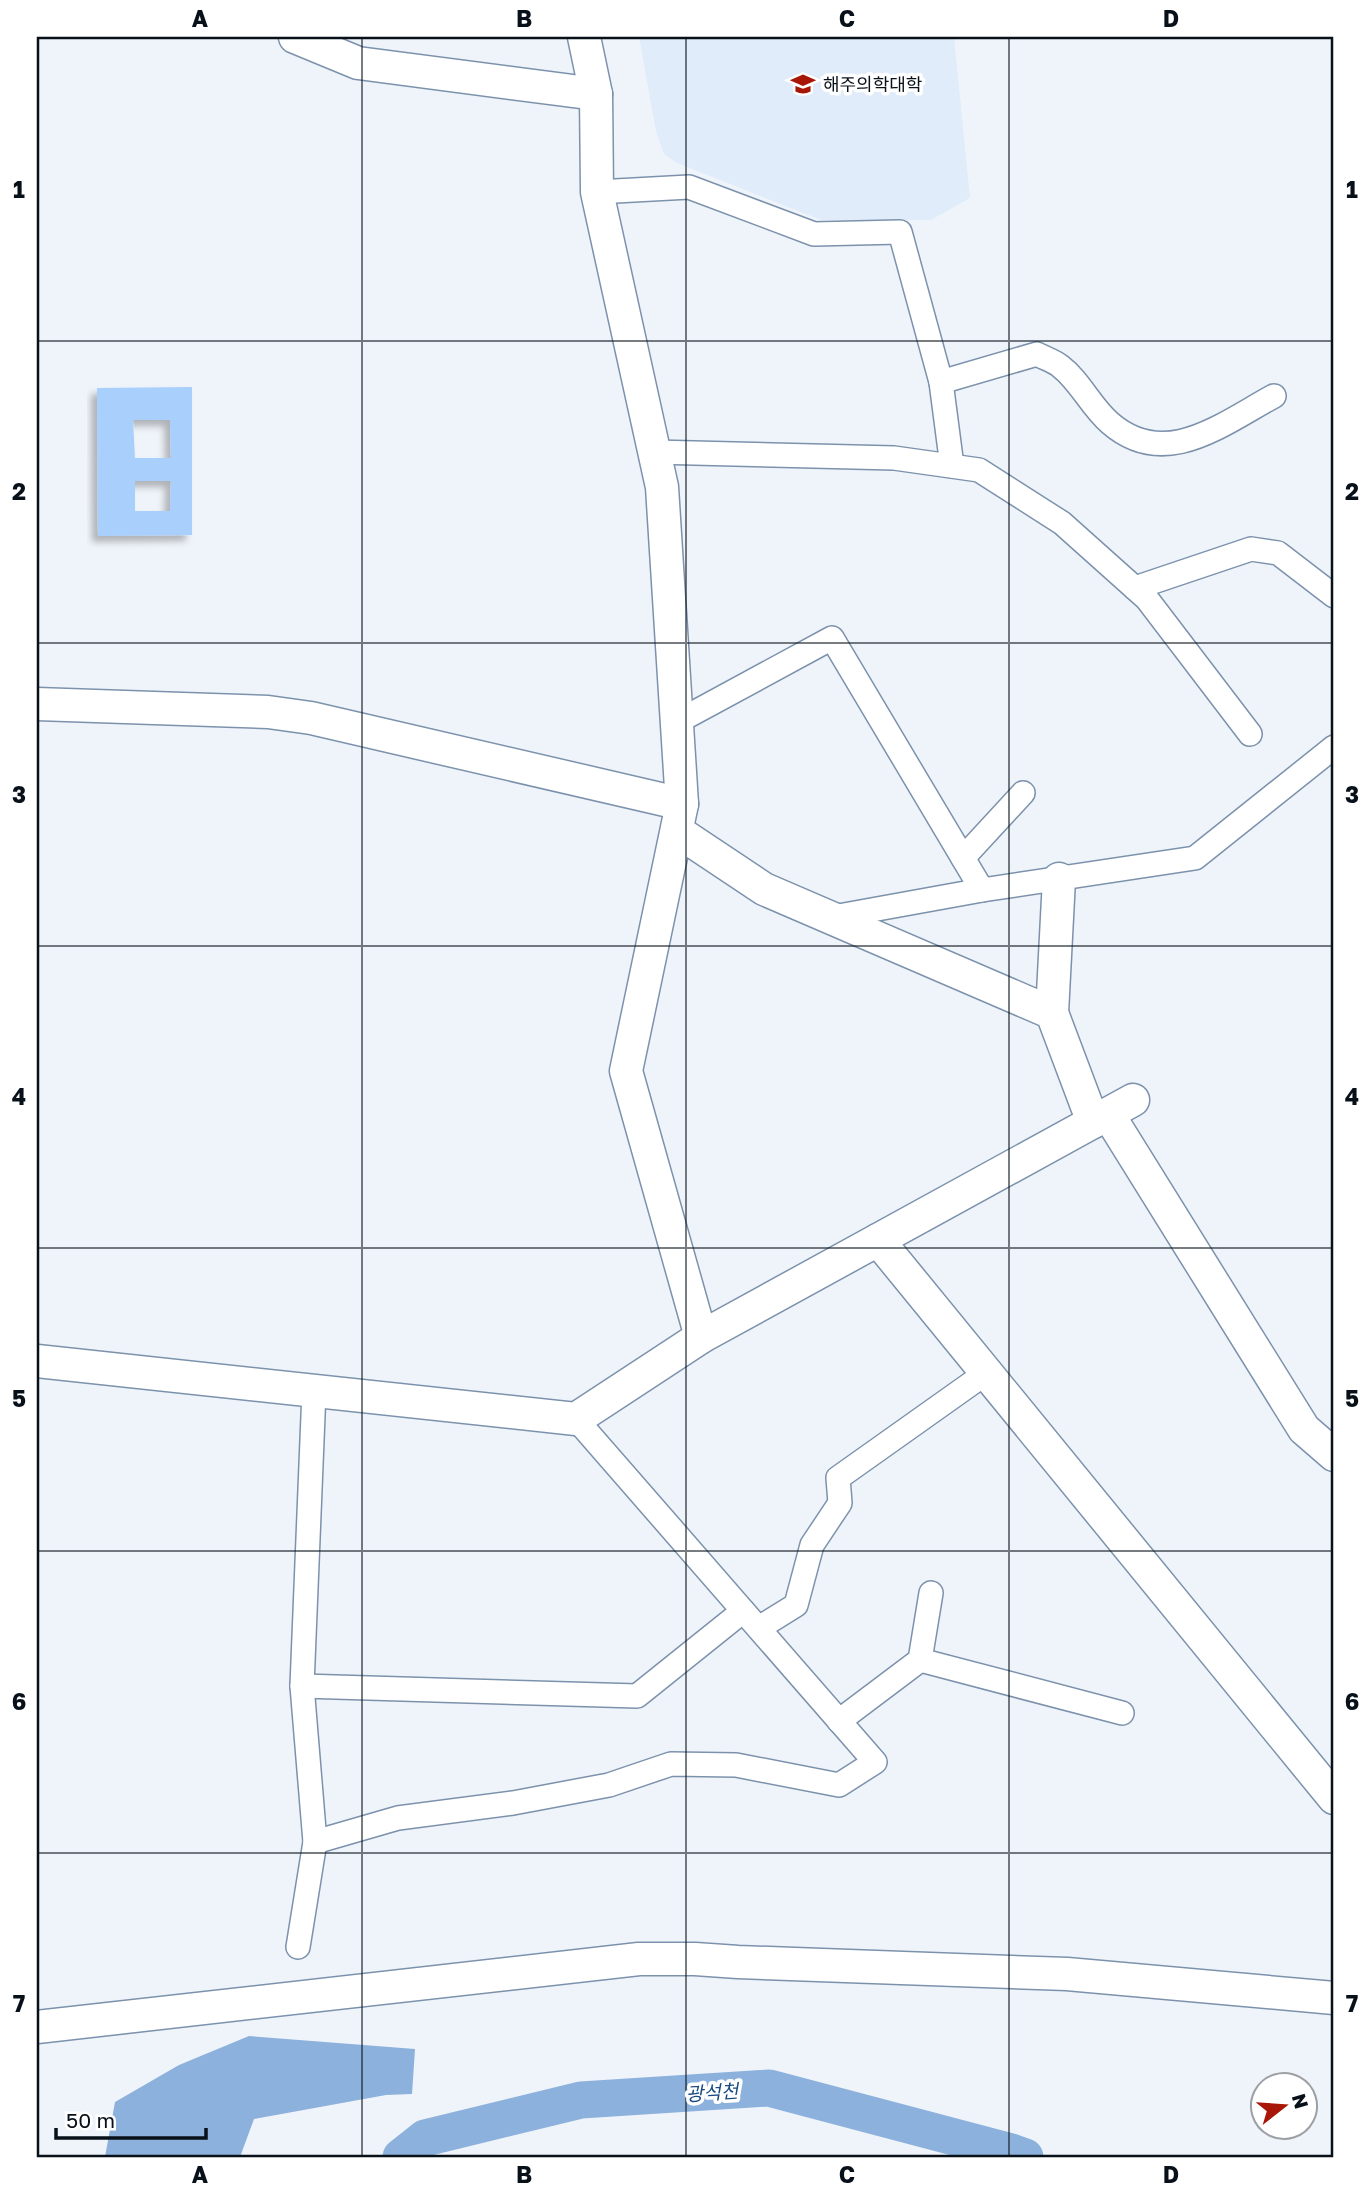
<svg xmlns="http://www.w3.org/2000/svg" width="1371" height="2194" font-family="'Golos Text','Noto Sans KR',sans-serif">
<defs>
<filter id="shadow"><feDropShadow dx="-6" dy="6" stdDeviation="3.5" flood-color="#0004"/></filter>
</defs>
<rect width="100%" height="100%" fill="#eff4fa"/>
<polygon fill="#e0ecfa" points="639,37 954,37 970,198 931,220 821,220 677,163 664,154 656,131"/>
<polygon fill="#8cb1dc" points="249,2036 415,2049 412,2094 386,2095 254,2119 240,2157 105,2157 115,2102 179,2065"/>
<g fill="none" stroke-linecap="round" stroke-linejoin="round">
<polyline stroke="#8cb1dc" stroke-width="37" points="401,2157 425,2138 581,2100 769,2088 1011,2152 1025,2157"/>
</g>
<path fill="#a9cffc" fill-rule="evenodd" filter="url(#shadow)" d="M192,387V535L98,536L97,388ZM133,420H170L171,458H135ZM135,481H171L170,511H135Z"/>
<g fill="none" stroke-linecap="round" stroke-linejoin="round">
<g stroke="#7c92ac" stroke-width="26">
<g id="street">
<polyline points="597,192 689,187 814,234 900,232 941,382 952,466"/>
<path d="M941,382L1037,354C1044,358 1054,361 1060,366C1080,381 1091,407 1110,423C1165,471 1222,424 1274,396"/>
<polyline points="654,452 894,458 979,470 1062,523 1147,599 1250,734"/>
<polyline points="1135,588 1251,549 1278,553 1334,596"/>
<polyline points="677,722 832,638 982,890 833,917"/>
<polyline points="963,858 1023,793"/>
<polyline points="982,890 1195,858 1334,747"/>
<polyline points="759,1628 796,1605 812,1545 840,1503 838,1478 986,1373"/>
<polyline points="920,1660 1122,1713"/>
<polyline points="302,1686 637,1696 743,1611"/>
<polyline points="839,1721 920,1660 931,1593"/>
<polyline points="315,1842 398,1818 513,1803 609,1785 671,1764 736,1765 839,1785 875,1762 576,1419"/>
<polyline points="298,1947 315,1842 302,1686 314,1391"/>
</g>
</g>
<g stroke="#7c92ac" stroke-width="35">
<g id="secondary">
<polyline points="295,37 358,63 596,94"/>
<polyline points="37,704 268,712 311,718 682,804"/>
<polyline points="677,831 764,889 1052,1013 1093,1122"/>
<polyline points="1052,1013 1059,879"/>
<polyline points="1108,1114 1304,1429 1334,1455"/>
<polyline points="878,1240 1334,1798"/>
<polyline points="701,1337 1133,1100"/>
<polyline points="37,1361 576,1419 701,1337 626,1071 682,804 662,487 597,192 596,94 584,37"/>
<polyline points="37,2027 639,1959 695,1959 738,1962 1067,1974 1334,1998"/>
</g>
</g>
<use href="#street" stroke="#fff" stroke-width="23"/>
<use href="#secondary" stroke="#fff" stroke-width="32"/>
</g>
<path fill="none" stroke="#081019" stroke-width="2" stroke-opacity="0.55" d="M362,37V2157M686,37V2157M1009,37V2157M37,341H1334M37,643H1334M37,946H1334M37,1248H1334M37,1551H1334M37,1853H1334"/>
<defs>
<g id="university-bare" transform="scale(1.89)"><path d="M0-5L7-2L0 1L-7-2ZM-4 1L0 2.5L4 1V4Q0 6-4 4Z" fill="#a81607" stroke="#fff" stroke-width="2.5" paint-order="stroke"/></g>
</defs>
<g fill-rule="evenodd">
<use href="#university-bare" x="803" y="84"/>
</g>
<g text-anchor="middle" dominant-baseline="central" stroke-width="7" stroke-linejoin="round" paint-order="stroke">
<g font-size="18" fill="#081019" stroke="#fff" text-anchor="start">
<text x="823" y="84">해주의학대학</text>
</g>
<g font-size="19" font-style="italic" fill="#184b81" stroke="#fff">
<text transform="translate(712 2092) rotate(-4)">광석천</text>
</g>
</g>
<rect width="1371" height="2194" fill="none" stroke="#ffffff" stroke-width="77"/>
<g transform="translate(1284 2106) rotate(73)"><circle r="33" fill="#ffffff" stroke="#9c9fa3" stroke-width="2"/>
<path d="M0-5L12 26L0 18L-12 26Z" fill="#a81607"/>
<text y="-10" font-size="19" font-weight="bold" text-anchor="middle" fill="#081019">N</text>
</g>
<path d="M56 2128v10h150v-10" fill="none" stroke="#081019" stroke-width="3.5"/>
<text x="66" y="2128" font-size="21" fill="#081019" stroke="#ffffff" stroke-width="5" paint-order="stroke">50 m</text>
<rect x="38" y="38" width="1294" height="2118" fill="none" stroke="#081019" stroke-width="2.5"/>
<g font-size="23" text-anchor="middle" font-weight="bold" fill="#081019">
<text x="200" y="27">A</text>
<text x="524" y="27">B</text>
<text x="847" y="27">C</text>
<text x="1171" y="27">D</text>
<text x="19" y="198">1</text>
<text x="1352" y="198">1</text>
<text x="19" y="500">2</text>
<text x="1352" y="500">2</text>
<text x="19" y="803">3</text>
<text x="1352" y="803">3</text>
<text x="19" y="1105">4</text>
<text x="1352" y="1105">4</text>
<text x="19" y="1407">5</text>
<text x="1352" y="1407">5</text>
<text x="19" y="1710">6</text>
<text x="1352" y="1710">6</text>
<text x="19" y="2012">7</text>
<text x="1352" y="2012">7</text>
<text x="200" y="2183">A</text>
<text x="524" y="2183">B</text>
<text x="847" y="2183">C</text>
<text x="1171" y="2183">D</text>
</g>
</svg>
